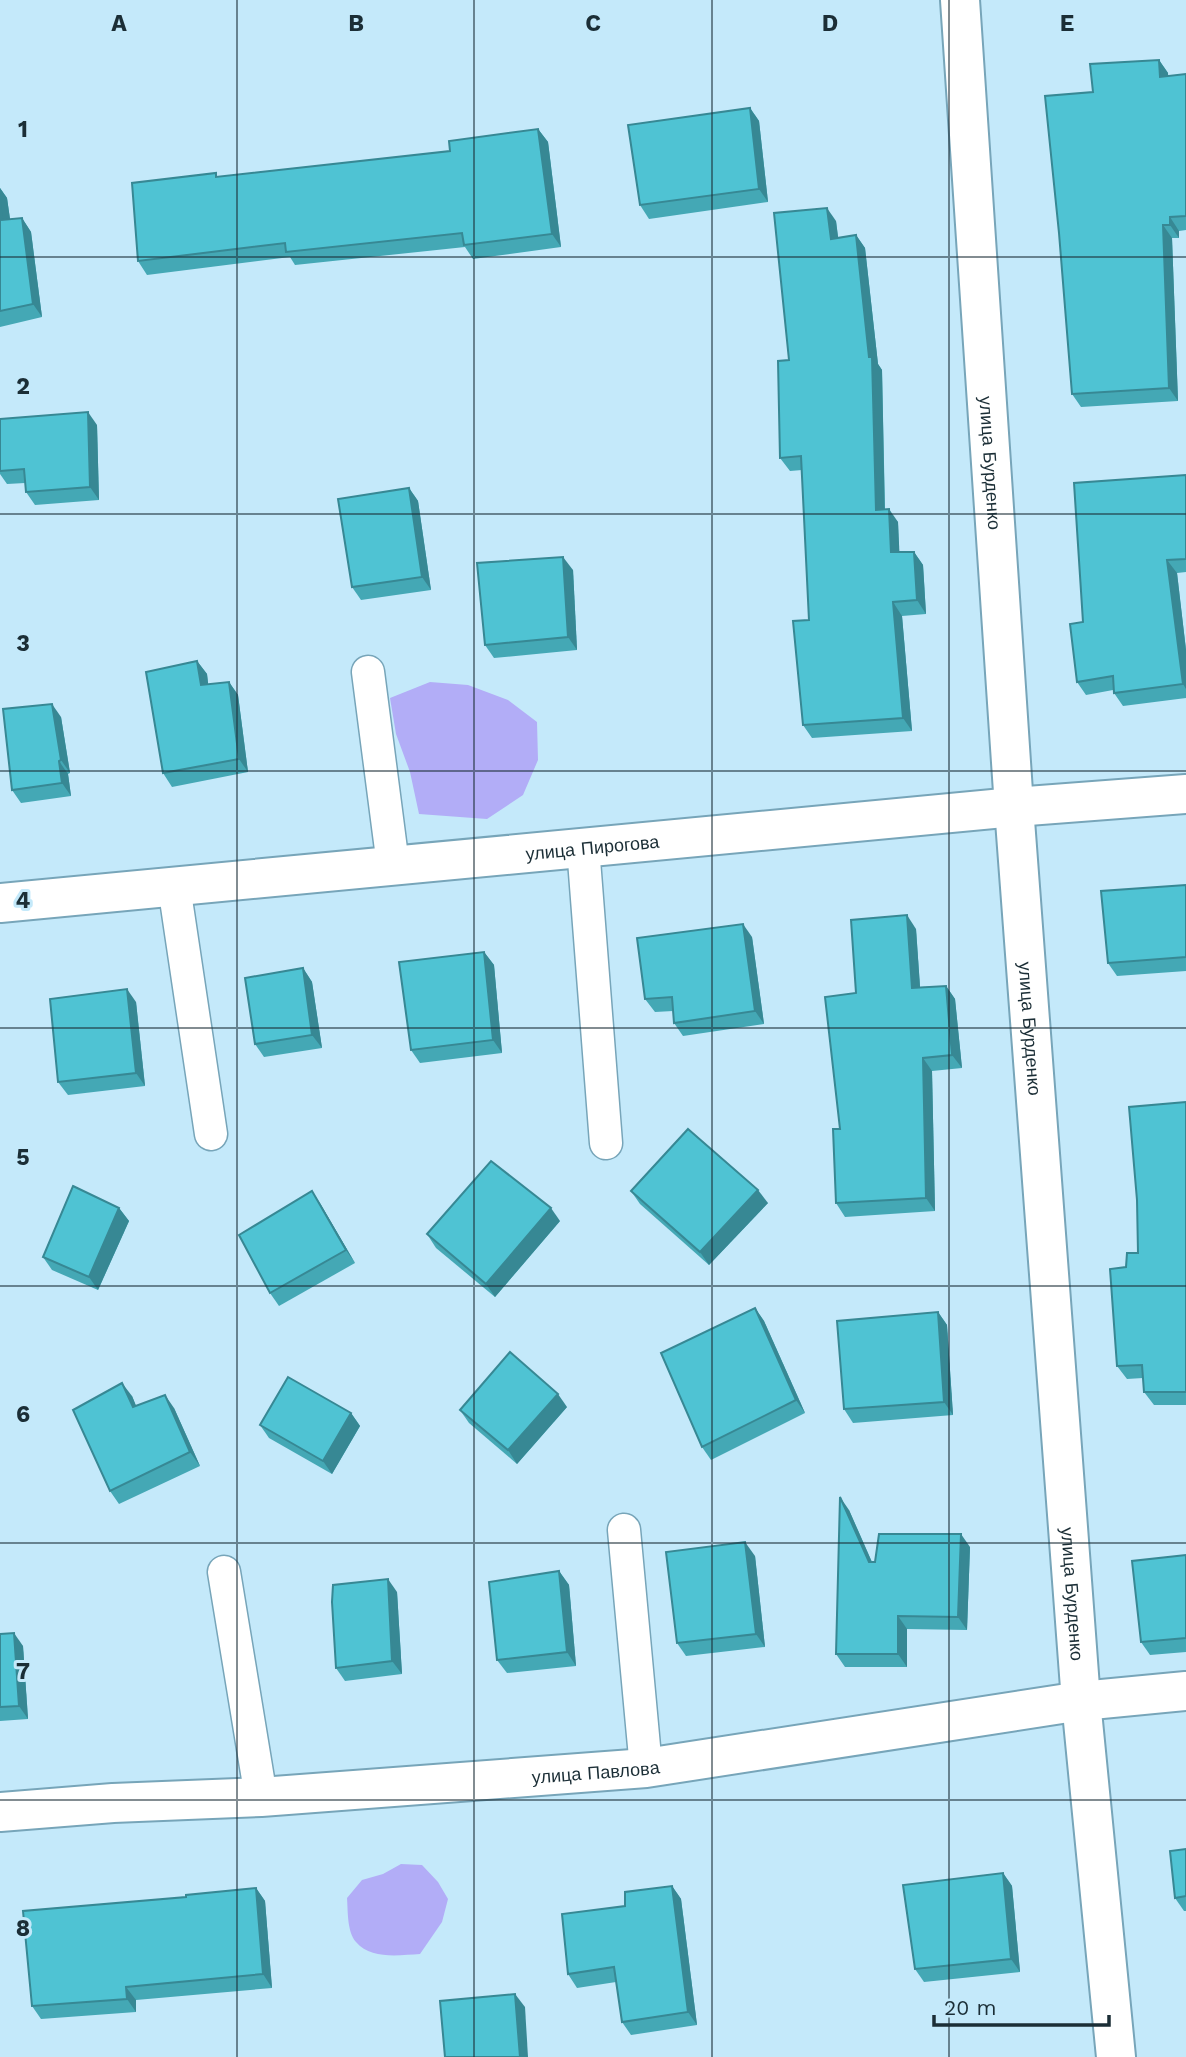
<svg xmlns="http://www.w3.org/2000/svg" width="1186" height="2057" font-family="'Work Sans',sans-serif">
<rect width="100%" height="100%" fill="#c4e9fa"/>
<g fill="#b2adf7">
<polygon points="430,682 468,685 508,700 537,722 538,760 523,795 487,819 419,814 410,772 396,734 390,698"/>
<path d="M401,1864L422,1865L438,1882L448,1899L442,1922L420,1954C400,1955 371,1960 356,1942C347,1932 348,1911 347,1898L362,1880L383,1874Z"/>
</g>
<g fill="none" stroke-linecap="round" stroke-linejoin="round">
<g stroke="#77a5b9" stroke-width="35">
<g id="service">
<polyline points="368,672 393,865"/>
<polyline points="583,847 606,1143"/>
<polyline points="174,886 211,1134"/>
<polyline points="624,1530 646,1768"/>
<polyline points="224,1572 261,1797"/>
</g>
</g>
<g stroke="#77a5b9" stroke-width="42">
<g id="minor">
<path id="s1" d="M960,0L1014,807L1081,1701L1116,2057"/>
<path id="s2" d="M0,903L1014,807L1186,794"/>
<path id="s3" d="M0,1812L113,1803L261,1797L646,1768L1081,1701L1186,1691"/>
</g>
</g>
<use href="#service" stroke="#fff" stroke-width="32"/>
<use href="#minor" stroke="#fff" stroke-width="38"/>
</g>
<g fill="#44a8b5">
<polygon points="1159,60 1168,73 1168,76 1186,74 1186,230 1179,231 1179,238 1172,238 1178,401 1081,407 1072,394 1093,92"/>
<polygon points="750,108 759,121 768,202 649,219 640,205"/>
<polygon points="538,129 548,142 561,247 473,259 465,247 295,265 290,257 147,275 138,261 219,177 450,151"/>
<polygon points="0,188 7,198 10,219 22,218 31,232 42,317 0,327"/>
<polygon points="836,221 838,238 856,235 865,248 878,364 882,370 885,509 898,522 899,552 914,552 923,565 926,614 902,616 912,731 812,738 803,725 809,620 802,470 790,471 780,458 789,360"/>
<polygon points="0,419 97,425 99,500 35,505 26,492 25,483 7,484 0,474"/>
<polygon points="1186,475 1186,572 1177,573 1186,650 1186,698 1123,706 1114,693 1113,690 1086,695 1077,682 1083,622"/>
<polygon points="409,488 418,501 431,590 361,600 352,587"/>
<polygon points="573,570 577,650 494,658 485,645"/>
<polygon points="197,661 207,674 208,685 229,682 238,695 248,772 172,787 163,773"/>
<polygon points="61,717 70,773 68,774 71,796 21,803 12,790"/>
<polygon points="1186,885 1186,971 1117,976 1108,963"/>
<polygon points="916,929 920,987 946,986 955,999 962,1068 932,1071 935,1211 845,1217 836,1203 856,993"/>
<polygon points="752,937 764,1024 683,1036 674,1023 673,1011 655,1012 645,999"/>
<polygon points="484,952 494,965 502,1053 420,1063 411,1050"/>
<polygon points="303,968 312,982 322,1048 264,1057 255,1044"/>
<polygon points="136,1002 145,1086 68,1095 58,1082"/>
<polygon points="1186,1102 1186,1405 1154,1405 1144,1392 1143,1378 1127,1379 1117,1366 1126,1267 1138,1253"/>
<polygon points="312,1191 321,1205 355,1263 279,1306 270,1293"/>
<polygon points="631,1191 768,1203 709,1265 640,1204"/>
<polygon points="119,1208 129,1221 98,1290 52,1270 43,1257"/>
<polygon points="560,1221 495,1297 436,1248 427,1234"/>
<polygon points="755,1308 764,1321 805,1413 711,1460 702,1447"/>
<polygon points="938,1312 947,1325 953,1415 853,1423 844,1409"/>
<polygon points="132,1396 136,1406 174,1408 200,1466 119,1504 110,1491"/>
<polygon points="567,1407 517,1464 469,1423 460,1410"/>
<polygon points="351,1413 360,1426 332,1474 269,1438 260,1425"/>
<polygon points="849,1510 872,1562 970,1547 967,1630 907,1629 907,1667 845,1667 836,1654"/>
<polygon points="1186,1555 1186,1652 1150,1655 1141,1642"/>
<polygon points="755,1556 765,1647 686,1656 677,1643"/>
<polygon points="559,1571 569,1585 576,1666 507,1673 497,1660"/>
<polygon points="397,1592 402,1674 345,1681 336,1668"/>
<polygon points="0,1634 23,1646 28,1719 0,1721"/>
<polygon points="1186,1849 1186,1911 1184,1911 1175,1898"/>
<polygon points="1003,1873 1012,1886 1020,1972 924,1982 915,1969"/>
<polygon points="672,1886 681,1899 697,2025 631,2035 622,2022 616,1982 577,1988 568,1974"/>
<polygon points="256,1888 265,1901 272,1988 136,2000 136,2012 41,2019 32,2006 186,1897"/>
</g>
<g fill="#378894">
<polygon points="1159,60 1168,73 1169,90 1160,77"/>
<polygon points="750,108 759,121 768,202 759,189"/>
<polygon points="538,129 548,142 561,247 552,234"/>
<polygon points="0,188 7,198 12,233 2,220 0,201"/>
<polygon points="827,208 836,221 840,252 831,239"/>
<polygon points="1170,217 1179,231 1179,238 1170,225"/>
<polygon points="22,218 31,232 42,317 33,304"/>
<polygon points="1163,225 1172,238 1178,401 1169,388"/>
<polygon points="856,235 865,248 878,364 882,370 885,523 876,510 869,357"/>
<polygon points="88,412 97,425 99,500 90,487"/>
<polygon points="409,488 418,501 431,590 422,577"/>
<polygon points="889,509 898,522 900,565 891,552"/>
<polygon points="914,552 923,565 926,614 917,600"/>
<polygon points="563,557 573,570 577,650 568,637"/>
<polygon points="1167,560 1177,573 1186,650 1186,689 1183,684"/>
<polygon points="893,602 902,616 912,731 903,718"/>
<polygon points="197,661 207,674 210,699 201,685"/>
<polygon points="229,682 238,695 248,772 239,759"/>
<polygon points="52,704 61,717 70,773 61,760"/>
<polygon points="59,761 68,774 71,796 62,783"/>
<polygon points="907,915 916,929 921,1001 912,988"/>
<polygon points="743,924 752,937 764,1024 755,1011"/>
<polygon points="484,952 494,965 502,1053 493,1040"/>
<polygon points="303,968 312,982 322,1048 312,1035"/>
<polygon points="946,986 955,999 962,1068 952,1055"/>
<polygon points="127,989 136,1002 145,1086 136,1073"/>
<polygon points="923,1058 932,1071 935,1211 926,1198"/>
<polygon points="758,1190 768,1203 709,1265 700,1252"/>
<polygon points="312,1191 321,1205 355,1263 346,1250"/>
<polygon points="119,1208 129,1221 98,1290 89,1277"/>
<polygon points="551,1208 560,1221 495,1297 486,1284"/>
<polygon points="755,1308 764,1321 805,1413 796,1400"/>
<polygon points="938,1312 947,1325 953,1415 944,1402"/>
<polygon points="122,1383 132,1396 142,1420 133,1407"/>
<polygon points="558,1394 567,1407 517,1464 508,1450"/>
<polygon points="165,1395 174,1408 200,1466 190,1452"/>
<polygon points="351,1413 360,1426 332,1474 323,1461"/>
<polygon points="840,1497 849,1510 878,1576 869,1562"/>
<polygon points="961,1534 970,1547 967,1630 958,1617"/>
<polygon points="745,1542 755,1556 765,1647 756,1634"/>
<polygon points="559,1571 569,1585 576,1666 567,1652"/>
<polygon points="388,1579 397,1592 402,1674 392,1661"/>
<polygon points="898,1616 907,1629 907,1667 898,1654"/>
<polygon points="14,1633 23,1646 28,1719 19,1706"/>
<polygon points="1003,1873 1012,1886 1020,1972 1011,1959"/>
<polygon points="672,1886 681,1899 697,2025 688,2012"/>
<polygon points="256,1888 265,1901 272,1988 263,1974"/>
<polygon points="126,1987 136,2000 136,2012 127,1999"/>
<polygon points="515,1994 525,2007 528,2057 520,2057"/>
</g>
<g fill="#4fc3d3" stroke="#378894" stroke-width="2">
<polygon points="1159,60 1160,77 1186,74 1186,216 1170,217 1170,225 1163,225 1169,388 1072,394 1059,233 1045,96 1093,92 1090,64"/>
<polygon points="750,108 759,189 640,205 628,125"/>
<polygon points="538,129 552,234 464,245 462,233 286,252 285,243 138,261 132,183 216,173 216,177 450,151 449,141"/>
<polygon points="0,201 2,220 22,218 33,304 0,311"/>
<polygon points="827,208 831,239 856,235 869,357 872,357 876,510 889,509 891,552 914,552 917,600 893,602 903,718 803,725 793,621 809,620 801,456 780,458 778,361 789,360 774,213"/>
<polygon points="88,412 90,487 26,492 24,469 0,471 0,419"/>
<polygon points="1186,475 1186,559 1167,560 1183,684 1114,693 1113,676 1077,682 1070,624 1083,622 1074,483"/>
<polygon points="409,488 422,577 352,587 338,499"/>
<polygon points="563,557 568,637 485,645 477,563"/>
<polygon points="197,661 201,685 229,682 239,759 163,773 146,672"/>
<polygon points="52,704 61,760 59,761 62,783 12,790 3,709"/>
<polygon points="1186,885 1186,957 1108,963 1101,891"/>
<polygon points="907,915 912,988 946,986 952,1055 923,1058 926,1198 836,1203 833,1129 840,1129 825,997 856,993 851,920"/>
<polygon points="743,924 755,1011 674,1023 672,997 645,999 637,938"/>
<polygon points="484,952 493,1040 411,1050 399,962"/>
<polygon points="303,968 312,1035 255,1044 245,978"/>
<polygon points="127,989 136,1073 58,1082 50,999"/>
<polygon points="1186,1102 1186,1392 1144,1392 1142,1365 1117,1366 1110,1269 1126,1267 1127,1253 1138,1253 1137,1200 1129,1107"/>
<polygon points="688,1129 758,1190 700,1252 631,1191"/>
<polygon points="491,1161 551,1208 486,1284 427,1234"/>
<polygon points="73,1186 119,1208 89,1277 43,1257"/>
<polygon points="312,1191 346,1250 270,1293 239,1235"/>
<polygon points="755,1308 796,1400 702,1447 661,1353"/>
<polygon points="938,1312 944,1402 844,1409 837,1321"/>
<polygon points="510,1352 558,1394 508,1450 460,1410"/>
<polygon points="288,1377 351,1413 323,1461 260,1425"/>
<polygon points="122,1383 133,1407 165,1395 190,1452 110,1491 73,1410"/>
<polygon points="840,1497 869,1562 875,1562 879,1534 961,1534 958,1617 898,1616 898,1654 836,1654"/>
<polygon points="745,1542 756,1634 677,1643 666,1552"/>
<polygon points="1186,1555 1186,1638 1141,1642 1132,1561"/>
<polygon points="559,1571 567,1652 497,1660 489,1582"/>
<polygon points="388,1579 392,1661 336,1668 332,1602 333,1585"/>
<polygon points="14,1633 19,1706 0,1707 0,1634"/>
<polygon points="1186,1849 1186,1896 1175,1898 1170,1851"/>
<polygon points="1003,1873 1011,1959 915,1969 903,1885"/>
<polygon points="672,1886 688,2012 622,2022 614,1967 568,1974 562,1914 625,1906 625,1892"/>
<polygon points="256,1888 263,1974 126,1987 127,1999 32,2006 23,1911 186,1897 186,1895"/>
<polygon points="515,1994 520,2057 445,2057 440,2001"/>
</g>
<path fill="none" stroke="#1b2e36" stroke-width="2" stroke-opacity="0.55" d="M237,0V2057M474,0V2057M712,0V2057M949,0V2057M0,257H1186M0,514H1186M0,771H1186M0,1028H1186M0,1286H1186M0,1543H1186M0,1800H1186"/>
<g text-anchor="middle" dominant-baseline="central" stroke-width="6" stroke-linejoin="round" paint-order="stroke">
<g font-size="18" fill="#1b2e36" stroke="#c4e9fa">
<text stroke="none"><textPath href="#s1" startOffset="464">улица Бурденко</textPath></text>
<text stroke="none"><textPath href="#s2" startOffset="595">улица Пирогова</textPath></text>
<text stroke="none"><textPath href="#s1" startOffset="1031">улица Бурденко</textPath></text>
<text stroke="none"><textPath href="#s1" startOffset="1598">улица Бурденко</textPath></text>
<text stroke="none"><textPath href="#s3" startOffset="597">улица Павлова</textPath></text>
</g>
</g>
<g font-size="23" text-anchor="middle" font-weight="bold" fill="#1b2e36" stroke="#c4e9fa" stroke-width="6" stroke-linejoin="round" paint-order="stroke">
<text x="119" y="31">A</text>
<text x="356" y="31">B</text>
<text x="593" y="31">C</text>
<text x="830" y="31">D</text>
<text x="1067" y="31">E</text>
<text x="23" y="137">1</text>
<text x="23" y="394">2</text>
<text x="23" y="651">3</text>
<text x="23" y="908">4</text>
<text x="23" y="1165">5</text>
<text x="23" y="1422">6</text>
<text x="23" y="1679">7</text>
<text x="23" y="1936">8</text>
</g>
<path d="M934 2015v10h175v-10" fill="none" stroke="#1b2e36" stroke-width="3.5"/>
<text x="944" y="2015" font-size="21" fill="#1b2e36" stroke="#c4e9fa" stroke-width="5" paint-order="stroke">20 m</text>
</svg>
